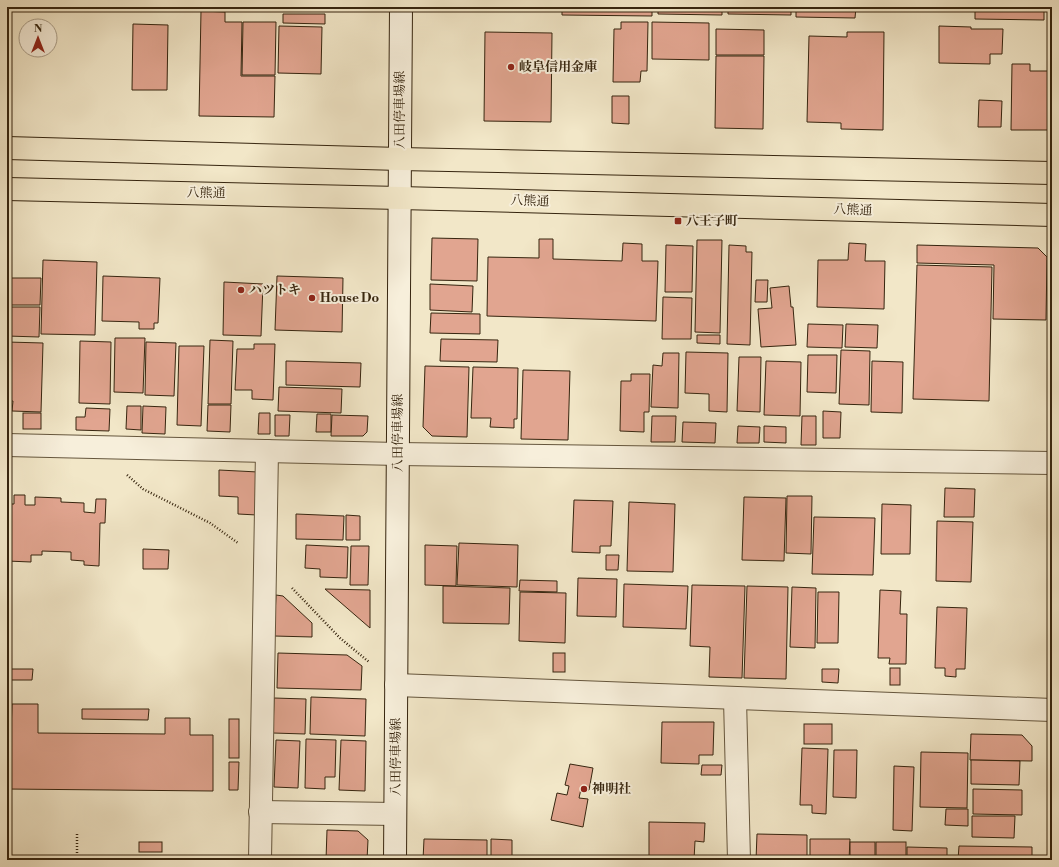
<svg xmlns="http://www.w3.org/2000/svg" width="1059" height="867" font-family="'Libre Bodoni','Noto Serif JP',serif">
<rect width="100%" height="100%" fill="#f2e7c8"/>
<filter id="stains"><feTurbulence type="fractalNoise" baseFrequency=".005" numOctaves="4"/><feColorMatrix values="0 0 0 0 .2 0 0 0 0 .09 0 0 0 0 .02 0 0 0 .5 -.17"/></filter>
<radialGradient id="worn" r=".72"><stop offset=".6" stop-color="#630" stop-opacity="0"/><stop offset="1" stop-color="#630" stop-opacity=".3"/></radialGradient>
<g fill="#e1a590" stroke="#36250f">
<polygon points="562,7 652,7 652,16 562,15"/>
<polygon points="658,7 722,7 722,15 658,14"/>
<polygon points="728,7 791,7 791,15 728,14"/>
<polygon points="796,7 856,7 855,18 796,17"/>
<polygon points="975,7 1044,7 1044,20 975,19"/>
<polygon points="201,11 225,12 225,22 242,22 241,76 275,76 274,117 199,116"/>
<polygon points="283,14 325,14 325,24 283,23"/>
<polygon points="243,22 276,22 275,75 242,75"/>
<polygon points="621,22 648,22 647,71 641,71 640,82 613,82 614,29 621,29"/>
<polygon points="652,22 709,23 709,60 652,59"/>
<polygon points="133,24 168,25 167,90 132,90"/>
<polygon points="279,26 322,27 321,74 278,73"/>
<polygon points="939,26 971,27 971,29 1003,29 1002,54 990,54 990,64 939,63"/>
<polygon points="716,29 764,30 764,55 716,55"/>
<polygon points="485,32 552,33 551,122 484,121"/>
<polygon points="847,32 884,32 883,130 841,129 841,123 807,122 809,36 847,37"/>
<polygon points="716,56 764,56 763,129 715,128"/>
<polygon points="1012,64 1030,64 1030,71 1052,71 1052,130 1011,130"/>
<polygon points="612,96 629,96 629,124 612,123"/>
<polygon points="979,100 1002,101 1001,127 978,127"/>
<polygon points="432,238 478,239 477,281 431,280"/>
<polygon points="539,239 553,239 553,259 622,261 623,243 642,244 642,261 658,261 656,321 487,316 488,257 539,258"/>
<polygon points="697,240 722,240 720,333 695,332"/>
<polygon points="849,243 866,244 865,261 885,261 884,309 817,307 818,260 848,260"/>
<polygon points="666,245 693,246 692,292 665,292"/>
<polygon points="729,245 746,246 746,252 752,252 750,345 727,344"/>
<polygon points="917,245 1038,248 1047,257 1046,320 993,319 994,265 917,263"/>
<polygon points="43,260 97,262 95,335 41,334"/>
<polygon points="917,265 992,267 989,401 913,399"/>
<polygon points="103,276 160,278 158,323 154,323 154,329 139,329 139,322 102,321"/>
<polygon points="277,276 343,278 342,332 275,330"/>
<polygon points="7,278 41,278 40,305 7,305"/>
<polygon points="756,280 768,280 767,302 755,302"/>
<polygon points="224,282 263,284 261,336 223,335"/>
<polygon points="430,284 473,286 472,312 430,310"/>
<polygon points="789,286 791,307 793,307 796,345 761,347 758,309 772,308 770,288"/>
<polygon points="663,297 692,298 691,339 662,339"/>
<polygon points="7,307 40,307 39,337 7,336"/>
<polygon points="431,313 480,314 480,334 430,333"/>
<polygon points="808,324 843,325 842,348 807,347"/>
<polygon points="846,324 878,325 877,348 845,347"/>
<polygon points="697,335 720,335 720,344 697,343"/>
<polygon points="115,338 145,338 143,393 114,392"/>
<polygon points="441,339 498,340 497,362 440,361"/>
<polygon points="210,340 233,341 231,404 208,404"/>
<polygon points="80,341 111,342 110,404 79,403"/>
<polygon points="7,342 43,343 41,412 12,411 13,401 7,401"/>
<polygon points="146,342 176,343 174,396 145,395"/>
<polygon points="254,344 275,344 273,400 252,399 252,390 235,390 237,349 254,349"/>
<polygon points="179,346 204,346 201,426 177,425"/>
<polygon points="841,350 870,351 869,405 839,404"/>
<polygon points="686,352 728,353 727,412 709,411 709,394 685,393"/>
<polygon points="663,353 679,353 678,408 651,407 653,365 662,366"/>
<polygon points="808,355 837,355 836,393 807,392"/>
<polygon points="739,357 761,357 760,412 737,411"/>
<polygon points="286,361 361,363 360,387 286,385"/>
<polygon points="766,361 801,362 800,416 764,415"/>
<polygon points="872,361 903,362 902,413 871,412"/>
<polygon points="425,366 469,367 467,437 432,436 423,427"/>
<polygon points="473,367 518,368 517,419 514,419 514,428 490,427 491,418 471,418"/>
<polygon points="523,370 570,371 568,440 521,439"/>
<polygon points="631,374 650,374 649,412 644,412 644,432 620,431 621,381 631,381"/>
<polygon points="279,387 342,389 341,413 278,411"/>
<polygon points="208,405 231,405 230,432 207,431"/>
<polygon points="127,406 141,406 141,430 126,429"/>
<polygon points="143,406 166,407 165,434 142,433"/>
<polygon points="86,408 110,409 109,431 76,430 76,417 85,417"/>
<polygon points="823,411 841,412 840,438 823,438"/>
<rect x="23" y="413" width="18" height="16"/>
<polygon points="259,413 270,413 270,434 258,434"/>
<polygon points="317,414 331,414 331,432 316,432"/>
<polygon points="275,415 290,415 289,436 275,436"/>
<polygon points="332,415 368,416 367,432 363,436 331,436"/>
<polygon points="652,416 676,416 675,442 651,442"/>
<polygon points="802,416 816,416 816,445 801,445"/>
<polygon points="683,422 716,423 715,443 682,442"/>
<polygon points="738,426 760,427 759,443 737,443"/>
<polygon points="764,426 786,427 786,443 764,442"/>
<polygon points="219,470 258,472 257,515 238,514 238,497 219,496"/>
<polygon points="945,488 975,489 974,517 944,517"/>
<polygon points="14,495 25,495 25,505 35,505 35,497 61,498 61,502 84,503 84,512 95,513 96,499 106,499 105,523 100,523 99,566 84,565 84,561 71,560 71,552 42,551 42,555 31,555 31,562 7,561 7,504 14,504"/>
<polygon points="787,496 812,496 811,554 786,553"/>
<polygon points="744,497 786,498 784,561 742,560"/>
<polygon points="574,500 613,501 611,546 600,546 600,553 572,552"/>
<polygon points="629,502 675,504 673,572 627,571"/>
<polygon points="882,504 911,505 910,554 881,554"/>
<polygon points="296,514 344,516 343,540 296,539"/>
<polygon points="346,515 360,516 360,540 346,540"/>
<polygon points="814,517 875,518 873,575 812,574"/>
<polygon points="937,521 973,522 971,582 936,581"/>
<polygon points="459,543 518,545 517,587 457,585"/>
<polygon points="306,545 348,547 347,578 320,577 320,569 305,568"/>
<polygon points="425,545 457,546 456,586 425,585"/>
<polygon points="351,546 369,546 368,585 350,585"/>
<polygon points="143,549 169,550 168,569 143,569"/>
<polygon points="606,555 619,555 618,570 606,570"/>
<polygon points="578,578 617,579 616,617 577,616"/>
<polygon points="520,580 557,581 557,592 519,591"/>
<polygon points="624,584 688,586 686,629 623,627"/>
<polygon points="692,585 745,586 742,678 709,677 710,647 690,646"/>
<polygon points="443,586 510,588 509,624 443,623"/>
<polygon points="747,586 788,587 786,679 744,678"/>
<polygon points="792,587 816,588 815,648 790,647"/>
<polygon points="325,589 370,590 370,628"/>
<polygon points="880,590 901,591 900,614 907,614 906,664 889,664 890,658 878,658"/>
<polygon points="520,592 566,593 565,643 519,641"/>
<polygon points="818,592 839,592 838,643 817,643"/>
<polygon points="276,595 283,596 312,623 312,637 274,636"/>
<polygon points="937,607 967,608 965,669 956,669 956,677 945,676 945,668 935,668"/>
<polygon points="278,653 347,655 362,666 361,690 277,688"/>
<rect x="553" y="653" width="12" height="19"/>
<rect x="890" y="668" width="10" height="17"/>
<polygon points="7,669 33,669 32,680 7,680"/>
<polygon points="822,669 839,669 838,683 822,682"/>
<polygon points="311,697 366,699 365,736 310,734"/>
<polygon points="274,698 306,699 305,734 273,733"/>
<polygon points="12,704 38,704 38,733 165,734 165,718 190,718 190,735 213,735 213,791 7,789 7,733 11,733"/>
<polygon points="82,709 149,709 148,720 82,719"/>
<rect x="229" y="719" width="10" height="39"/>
<polygon points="662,722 714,722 713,755 699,755 699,764 661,763"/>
<rect x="804" y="724" width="28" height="20"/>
<polygon points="971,734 1022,735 1032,746 1032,761 970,760"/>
<polygon points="306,739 336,740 335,777 325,777 325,789 305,788"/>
<polygon points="276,740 300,741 298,788 274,787"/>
<polygon points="341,740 366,741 365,791 339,790"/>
<polygon points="802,748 828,749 826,814 812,813 812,805 800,805"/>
<polygon points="834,750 857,750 856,798 833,797"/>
<polygon points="921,752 968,753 967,808 920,807"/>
<polygon points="971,760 1020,761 1019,785 971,784"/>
<polygon points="229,762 239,762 238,790 229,790"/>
<polygon points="570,764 593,768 589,790 581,789 579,798 588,799 583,827 551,820 557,793 567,795 569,786 565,785"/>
<polygon points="702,765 722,765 721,775 701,775"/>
<polygon points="894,766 914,767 912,831 893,830"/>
<polygon points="973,789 1022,790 1022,815 973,814"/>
<polygon points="946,809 968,809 968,826 945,825"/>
<polygon points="972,816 1015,816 1014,838 972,837"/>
<polygon points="649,822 705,823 704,842 695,841 694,860 667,860 667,856 649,856"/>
<polygon points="327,830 358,831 368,840 367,860 326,860"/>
<polygon points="757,834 807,835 807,860 756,860"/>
<polygon points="424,839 487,840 487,860 423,860"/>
<polygon points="491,839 512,840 512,860 491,860"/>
<polygon points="810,839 850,839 849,860 810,860"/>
<rect x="139" y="842" width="23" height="10"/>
<rect x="850" y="842" width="25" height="18"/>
<rect x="876" y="842" width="30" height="18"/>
<polygon points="959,846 1032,847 1032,860 958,860"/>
<polygon points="907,847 947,848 947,860 907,860"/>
</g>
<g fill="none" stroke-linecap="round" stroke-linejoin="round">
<g stroke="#65563d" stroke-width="24">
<g id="street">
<polyline points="7,445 398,454 1052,463"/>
<polyline points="396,685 1052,710"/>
<polyline points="735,699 739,860"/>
<polyline points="260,812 395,814"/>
<polyline points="260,860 267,451"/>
</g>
</g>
<g stroke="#36250f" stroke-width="24">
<polyline id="secondary" points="395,860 401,7"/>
</g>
<g stroke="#36250f" stroke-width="24">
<g id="primary">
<polyline points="7,148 400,159 1052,173"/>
<polyline points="7,189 400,198 1052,215"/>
</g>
</g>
<g stroke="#36250f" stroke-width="2.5" stroke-dasharray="1 2" stroke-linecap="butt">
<polyline points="127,475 143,489 210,523 238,543"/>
<polyline points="292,588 340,638 369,662"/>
<polyline points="77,834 77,860"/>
</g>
<use href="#street" stroke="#f7efdb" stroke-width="22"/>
<use href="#secondary" stroke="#f7efdb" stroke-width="22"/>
<use href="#primary" stroke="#f2e7c8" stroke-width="22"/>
</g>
<g fill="#8f2418" stroke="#f7efdb" stroke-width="1.5">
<circle cx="511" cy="67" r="4"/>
<rect x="674" y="217" width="8" height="8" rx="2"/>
<circle cx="241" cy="290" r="4"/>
<circle cx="312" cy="298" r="4"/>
<circle cx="584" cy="789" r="4"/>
</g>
<g text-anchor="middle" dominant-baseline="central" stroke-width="4" stroke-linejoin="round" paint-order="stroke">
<g font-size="13" font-weight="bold" fill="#36250f" stroke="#f7efdb" text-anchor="start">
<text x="519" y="67">岐阜信用金庫</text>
<text x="686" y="221">八王子町</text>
<text x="249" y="290">ハツトキ</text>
<text x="320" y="298">House Do</text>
<text x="592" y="789">神明社</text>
</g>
<g font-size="13" fill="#36250f" stroke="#f7efdb">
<text transform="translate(400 110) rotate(-90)">八田停車場線</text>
<text transform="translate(206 193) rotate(1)">八熊通</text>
<text transform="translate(530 201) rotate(2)">八熊通</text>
<text transform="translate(853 210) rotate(2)">八熊通</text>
<text transform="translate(398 433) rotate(-90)">八田停車場線</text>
<text transform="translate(396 757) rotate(-90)">八田停車場線</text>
</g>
</g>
<rect width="1059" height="867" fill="none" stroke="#f2e7c8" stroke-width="24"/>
<rect x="8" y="8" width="1043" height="851" fill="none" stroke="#36250f" stroke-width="2"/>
<rect x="12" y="12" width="1035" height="843" fill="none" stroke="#36250f"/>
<g transform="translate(38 38)"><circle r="19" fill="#f7efdb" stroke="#aa9e89"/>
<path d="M0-3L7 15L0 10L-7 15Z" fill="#8f2418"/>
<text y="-6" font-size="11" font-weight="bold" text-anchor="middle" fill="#36250f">N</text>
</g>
<rect width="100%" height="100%" filter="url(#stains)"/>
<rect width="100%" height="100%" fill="url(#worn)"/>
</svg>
